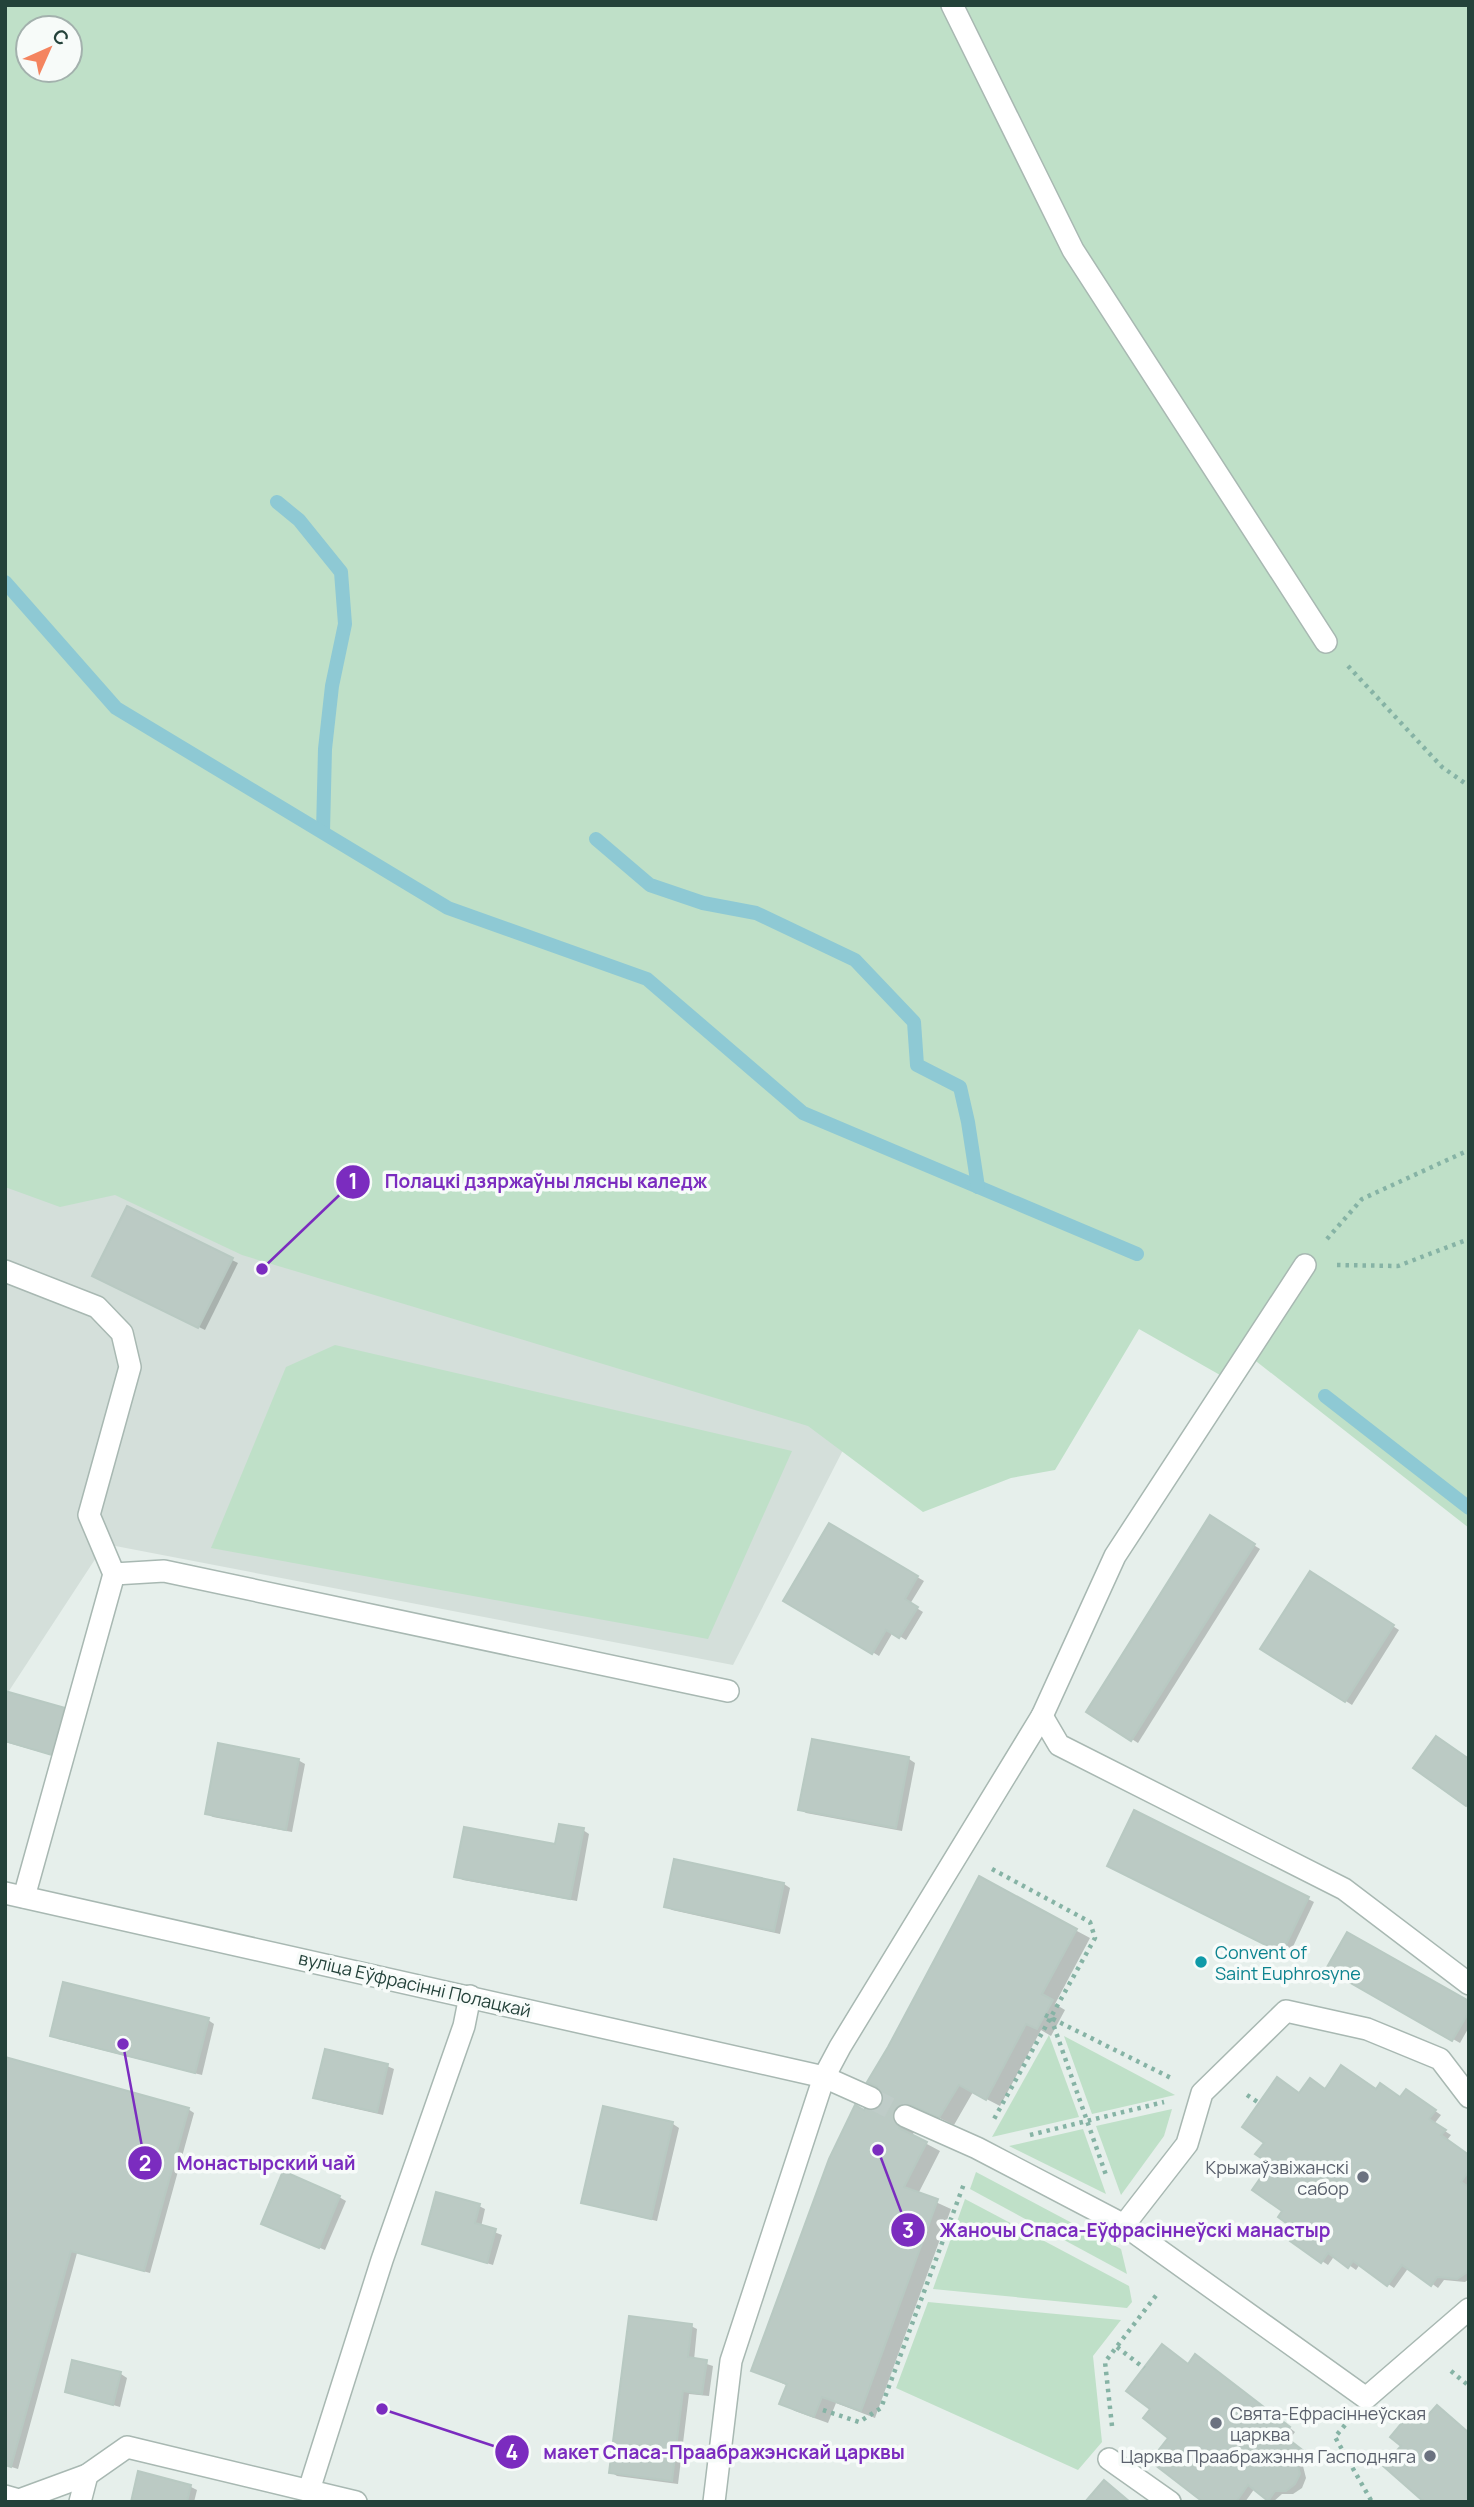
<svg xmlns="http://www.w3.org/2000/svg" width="1474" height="2507" font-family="Manrope,sans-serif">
<rect width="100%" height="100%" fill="#e6efeb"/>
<polygon fill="#d4dfda" points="5,910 863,1411 733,1665 105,1544 5,1697"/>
<g fill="#bfe0c8" fill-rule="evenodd">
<path d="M5,5H1469V1528L1238,1347L1220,1375L1139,1329L1055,1470L1011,1478L923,1512L808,1426L242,1255L115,1195L60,1207L5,1187ZM28,28H70V70H28Z"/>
<polygon points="335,1345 792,1451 708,1639 211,1548 286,1367"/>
<polygon points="1049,2035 1079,2117 992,2137"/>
<polygon points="1064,2036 1175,2095 1092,2114"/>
<polygon points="1172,2109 1164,2136 1121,2195 1096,2126"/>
<polygon points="1083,2129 1106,2194 1009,2146"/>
<polygon points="976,2172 1121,2249 1127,2274 970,2189"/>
<polygon points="965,2199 1129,2286 1132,2302 1127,2308 933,2289"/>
<polygon points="928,2302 1121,2320 1093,2356 1102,2442 1078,2470 896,2388"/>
</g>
<g fill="#0003">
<polygon points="232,1260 238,1263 205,1330 101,1279"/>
<polygon points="1211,1518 1260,1549 1138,1743 1088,1711"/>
<polygon points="830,1526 924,1581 910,1604 923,1612 906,1640 893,1632 879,1656 786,1600"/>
<polygon points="1310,1573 1399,1630 1352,1705 1263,1648"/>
<polygon points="5,1693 70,1714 58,1757 5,1742"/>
<polygon points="909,1759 915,1763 902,1831 806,1813 800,1809"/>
<polygon points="298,1760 305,1764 292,1832 213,1817 206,1813"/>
<polygon points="583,1830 589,1834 577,1901 463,1880 456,1876 557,1846"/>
<polygon points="676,1861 784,1884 790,1888 780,1934 672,1910 666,1906"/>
<polygon points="1115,1869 1308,1899 1314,1902 1289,1955"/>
<polygon points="980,1879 1090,1938 1055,2004 1065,2010 1051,2036 1041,2030 1000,2106 973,2092 954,2125 925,2111 912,2136 940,2151 918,2194 951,2209 875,2418 836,2403 828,2423 795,2411 782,2404 788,2386 754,2370 865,2112 879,2087 889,2048"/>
<polygon points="1328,1968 1469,2003 1469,2027 1460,2043"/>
<polygon points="208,2020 214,2024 202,2075 58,2039 52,2035"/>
<polygon points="5,2059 188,2109 194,2113 150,2273 77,2253 18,2469 5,2465"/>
<polygon points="387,2066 394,2069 383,2115 322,2101 315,2097"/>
<polygon points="1325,2090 1377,2091 1401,2099 1412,2095 1441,2115 1434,2124 1451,2135 1447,2140 1469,2156 1469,2184 1467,2187 1469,2188 1469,2279 1465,2282 1444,2280 1438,2288 1409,2267 1394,2288 1360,2264 1356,2270 1335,2255 1328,2265 1322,2261 1284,2210 1266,2142 1300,2095"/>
<polygon points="604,2109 673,2124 679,2128 657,2221 589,2205 583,2202"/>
<polygon points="339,2197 346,2201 325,2250 270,2227"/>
<polygon points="479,2206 485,2209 481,2227 502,2235 493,2265 424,2243"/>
<polygon points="691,2326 697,2329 694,2360 713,2366 709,2396 689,2394 678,2484 617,2476 611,2472"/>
<polygon points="1202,2360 1295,2432 1289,2440 1311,2457 1303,2466 1306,2478 1302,2488 1293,2494 1282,2494 1273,2502 1255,2488 1245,2502 1206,2502 1171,2438 1189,2365"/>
<polygon points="74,2363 121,2374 127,2378 120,2407 66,2391"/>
<polygon points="140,2473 191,2487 197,2490 194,2502 132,2502"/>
</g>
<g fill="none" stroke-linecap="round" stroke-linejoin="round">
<g stroke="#8ec9d4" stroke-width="14">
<polyline points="277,502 299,520 341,572 345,624 332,686 325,749 323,832"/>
<polyline points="5,582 116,708 448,908 647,979 803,1113 1137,1254"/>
<polyline points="596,839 650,885 703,903 756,913 855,960 914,1022 917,1065 960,1087 968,1122 978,1187"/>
<polyline points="1325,1396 1469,1508"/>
</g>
</g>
<g fill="#bbcac4" stroke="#b8c9c2" stroke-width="2">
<polygon points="127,1206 233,1258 198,1328 92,1276"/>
<polygon points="1210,1515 1255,1544 1131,1741 1086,1712"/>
<polygon points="829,1523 918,1576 905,1599 918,1607 899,1638 886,1630 872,1654 783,1601"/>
<polygon points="1310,1571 1394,1625 1345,1702 1260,1649"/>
<polygon points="5,1691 65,1708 52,1755 5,1741"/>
<polygon points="1436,1736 1469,1759 1469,1803 1466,1806 1413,1768"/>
<polygon points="812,1739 909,1757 896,1828 798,1810"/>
<polygon points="218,1743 299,1759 286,1830 205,1814"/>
<polygon points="1134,1810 1309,1897 1282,1953 1107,1866"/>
<polygon points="559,1824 584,1828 570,1899 454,1877 464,1827 555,1844"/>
<polygon points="674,1859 784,1883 774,1931 664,1907"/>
<polygon points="979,1876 1077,1929 1042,1994 1053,2000 1037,2029 1026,2024 986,2100 959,2085 939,2118 911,2105 899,2128 927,2142 904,2187 938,2199 861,2411 822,2397 814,2417 779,2404 787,2384 751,2371 829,2159 855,2105 864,2110 877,2087 867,2082 888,2047"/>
<polygon points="1347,1932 1469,2001 1469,2012 1452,2041 1326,1969"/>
<polygon points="63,1982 209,2018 195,2073 50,2036"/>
<polygon points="325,2049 388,2064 377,2112 313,2098"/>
<polygon points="5,2057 189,2108 144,2271 71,2251 11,2467 5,2465"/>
<polygon points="1341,2065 1376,2089 1380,2083 1400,2097 1406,2089 1436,2110 1429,2119 1446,2130 1441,2135 1469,2155 1469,2171 1461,2182 1469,2187 1469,2271 1457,2279 1437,2277 1431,2286 1402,2265 1387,2286 1353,2261 1348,2268 1328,2253 1321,2263 1290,2241 1297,2231 1278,2217 1282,2211 1252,2190 1270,2164 1255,2154 1264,2143 1242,2127 1277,2077 1299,2093 1310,2078 1325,2089"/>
<polygon points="603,2106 673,2122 651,2219 581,2203"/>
<polygon points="283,2171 340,2196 319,2248 261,2224"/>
<polygon points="436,2192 480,2204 475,2223 496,2229 487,2263 422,2244"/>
<polygon points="629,2316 692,2324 688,2357 707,2360 702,2394 683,2391 672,2481 609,2473"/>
<polygon points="1162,2344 1188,2364 1195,2354 1290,2427 1283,2435 1305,2452 1297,2462 1300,2474 1295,2484 1286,2491 1275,2491 1268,2501 1248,2485 1236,2502 1203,2502 1150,2461 1168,2438 1143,2418 1150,2409 1126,2391"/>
<polygon points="72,2360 121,2372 113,2405 65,2392"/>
<polygon points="1437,2405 1469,2433 1469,2502 1424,2502 1383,2466 1401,2446 1390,2437 1410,2413 1421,2423"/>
<polygon points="138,2471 191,2485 187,2502 131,2502"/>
<polygon points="1104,2480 1130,2502 1085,2502"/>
</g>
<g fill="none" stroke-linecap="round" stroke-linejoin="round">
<polyline stroke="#bfccc8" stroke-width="21" stroke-dasharray="21 10" stroke-linecap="butt" points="871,2098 905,2116"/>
<g stroke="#a8b8b2" stroke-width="24">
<g id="minor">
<polyline points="952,5 1073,250 1326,642"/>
<polyline points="5,1271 97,1307 122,1333 130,1367 89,1515 114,1574 24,1897"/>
<polyline points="114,1574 164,1571 728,1691"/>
<polyline points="1042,1716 1059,1745 1344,1889 1469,1984"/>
<polyline points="5,1893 824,2077 871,2098"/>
<polyline points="905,2116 977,2148 1124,2225 1366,2398 1469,2309"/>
<polyline points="1124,2225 1187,2144 1202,2093 1286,2011 1367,2029 1440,2059 1469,2097"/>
<polyline points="1109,2459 1170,2502"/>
<polyline points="309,2490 382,2260 464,2026 470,1996"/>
<polyline points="5,2496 19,2500 87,2475 127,2447 356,2502"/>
<polyline points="80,2502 87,2475"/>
<polyline points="714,2502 731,2361 824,2077 840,2047 1042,1716 1115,1556 1305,1265"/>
</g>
</g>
<g stroke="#86b3a5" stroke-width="4.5" stroke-dasharray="3.5 5" stroke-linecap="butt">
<polyline points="1348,666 1442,767 1469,786"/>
<polyline points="1327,1239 1362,1199 1469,1150"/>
<polyline points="1337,1265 1398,1266 1469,1239"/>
<polyline points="992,1869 1090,1922 1095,1938 994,2119"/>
<polyline points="1045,2015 1173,2079"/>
<polyline points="1051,2018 1106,2175"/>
<polyline points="1247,2095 1259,2103"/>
<polyline points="1030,2135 1164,2102"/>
<polyline points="1117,2347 1144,2368"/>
<polyline points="1451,2371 1469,2386"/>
<polyline points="823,2410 859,2422 881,2408 965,2181"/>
<polyline points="1345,2425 1335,2437 1372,2502"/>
<polyline points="1112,2426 1105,2362 1158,2293"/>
</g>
<use href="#minor" stroke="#fff" stroke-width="21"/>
</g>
<circle fill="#0f9aa8" stroke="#f7fbf9" stroke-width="2.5" cx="1201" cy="1962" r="7"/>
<g fill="#6b7280" stroke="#f7fbf9" stroke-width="2.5">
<circle cx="1363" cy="2177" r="7"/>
<circle cx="1216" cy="2423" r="7"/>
<circle cx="1430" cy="2456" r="7"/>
</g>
<g text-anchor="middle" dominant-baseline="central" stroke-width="7" stroke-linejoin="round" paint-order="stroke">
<g font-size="18" fill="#0d838f" stroke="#f7fbf9" text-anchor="start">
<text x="1215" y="1952">Convent of<tspan x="1215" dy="21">Saint Euphrosyne</tspan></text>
</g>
<g font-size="18" fill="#24423a" stroke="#f7fbf9">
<text transform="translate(415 1984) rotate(13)">вуліца Еўфрасінні Полацкай</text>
</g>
<g font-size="18" fill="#5b616d" stroke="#f7fbf9" text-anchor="end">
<text x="1349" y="2167">Крыжаўзвіжанскі<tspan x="1349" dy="21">сабор</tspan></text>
<text x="1230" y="2413" text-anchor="start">Свята-Ефрасіннеўская<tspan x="1230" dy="21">царква</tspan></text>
<text x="1416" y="2456">Царква Праабражэння Гасподняга</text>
</g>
</g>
<path fill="none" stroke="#7b2cbf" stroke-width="2.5" d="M262 1269L353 1182M123 2044L145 2163M878 2150L908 2230M382 2409L512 2452"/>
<g fill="#7b2cbf" stroke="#f7fbf9" stroke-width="2.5">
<circle cx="262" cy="1269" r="7"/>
<circle cx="123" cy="2044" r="7"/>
<circle cx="878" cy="2150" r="7"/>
<circle cx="382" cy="2409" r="7"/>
<circle cx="353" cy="1182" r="18"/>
<circle cx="145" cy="2163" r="18"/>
<circle cx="908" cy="2230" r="18"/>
<circle cx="512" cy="2452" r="18"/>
</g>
<g font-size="21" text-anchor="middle" font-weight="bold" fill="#fff">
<text x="353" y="1189">1</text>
<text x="145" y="2171">2</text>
<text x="908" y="2238">3</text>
<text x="512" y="2460">4</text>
</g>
<g font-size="19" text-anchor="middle" font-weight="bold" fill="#7b2cbf" stroke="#f7fbf9" stroke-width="7" stroke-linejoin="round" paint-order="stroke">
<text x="546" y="1188">Полацкі дзяржаўны лясны каледж</text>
<text x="266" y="2170">Монастырский чай</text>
<text x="1135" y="2237">Жаночы Спаса-Еўфрасіннеўскі манастыр</text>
<text x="724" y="2459">макет Спаса-Праабражэнскай царквы</text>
</g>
<rect width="1474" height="2507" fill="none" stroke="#24423a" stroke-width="14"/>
<g transform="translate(49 49) rotate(45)"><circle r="33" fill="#f7fbf9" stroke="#a3b1ad" stroke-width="2"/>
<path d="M0-5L12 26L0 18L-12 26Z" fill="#f4845f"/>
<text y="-10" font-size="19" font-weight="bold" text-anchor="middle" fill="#24423a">С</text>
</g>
</svg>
